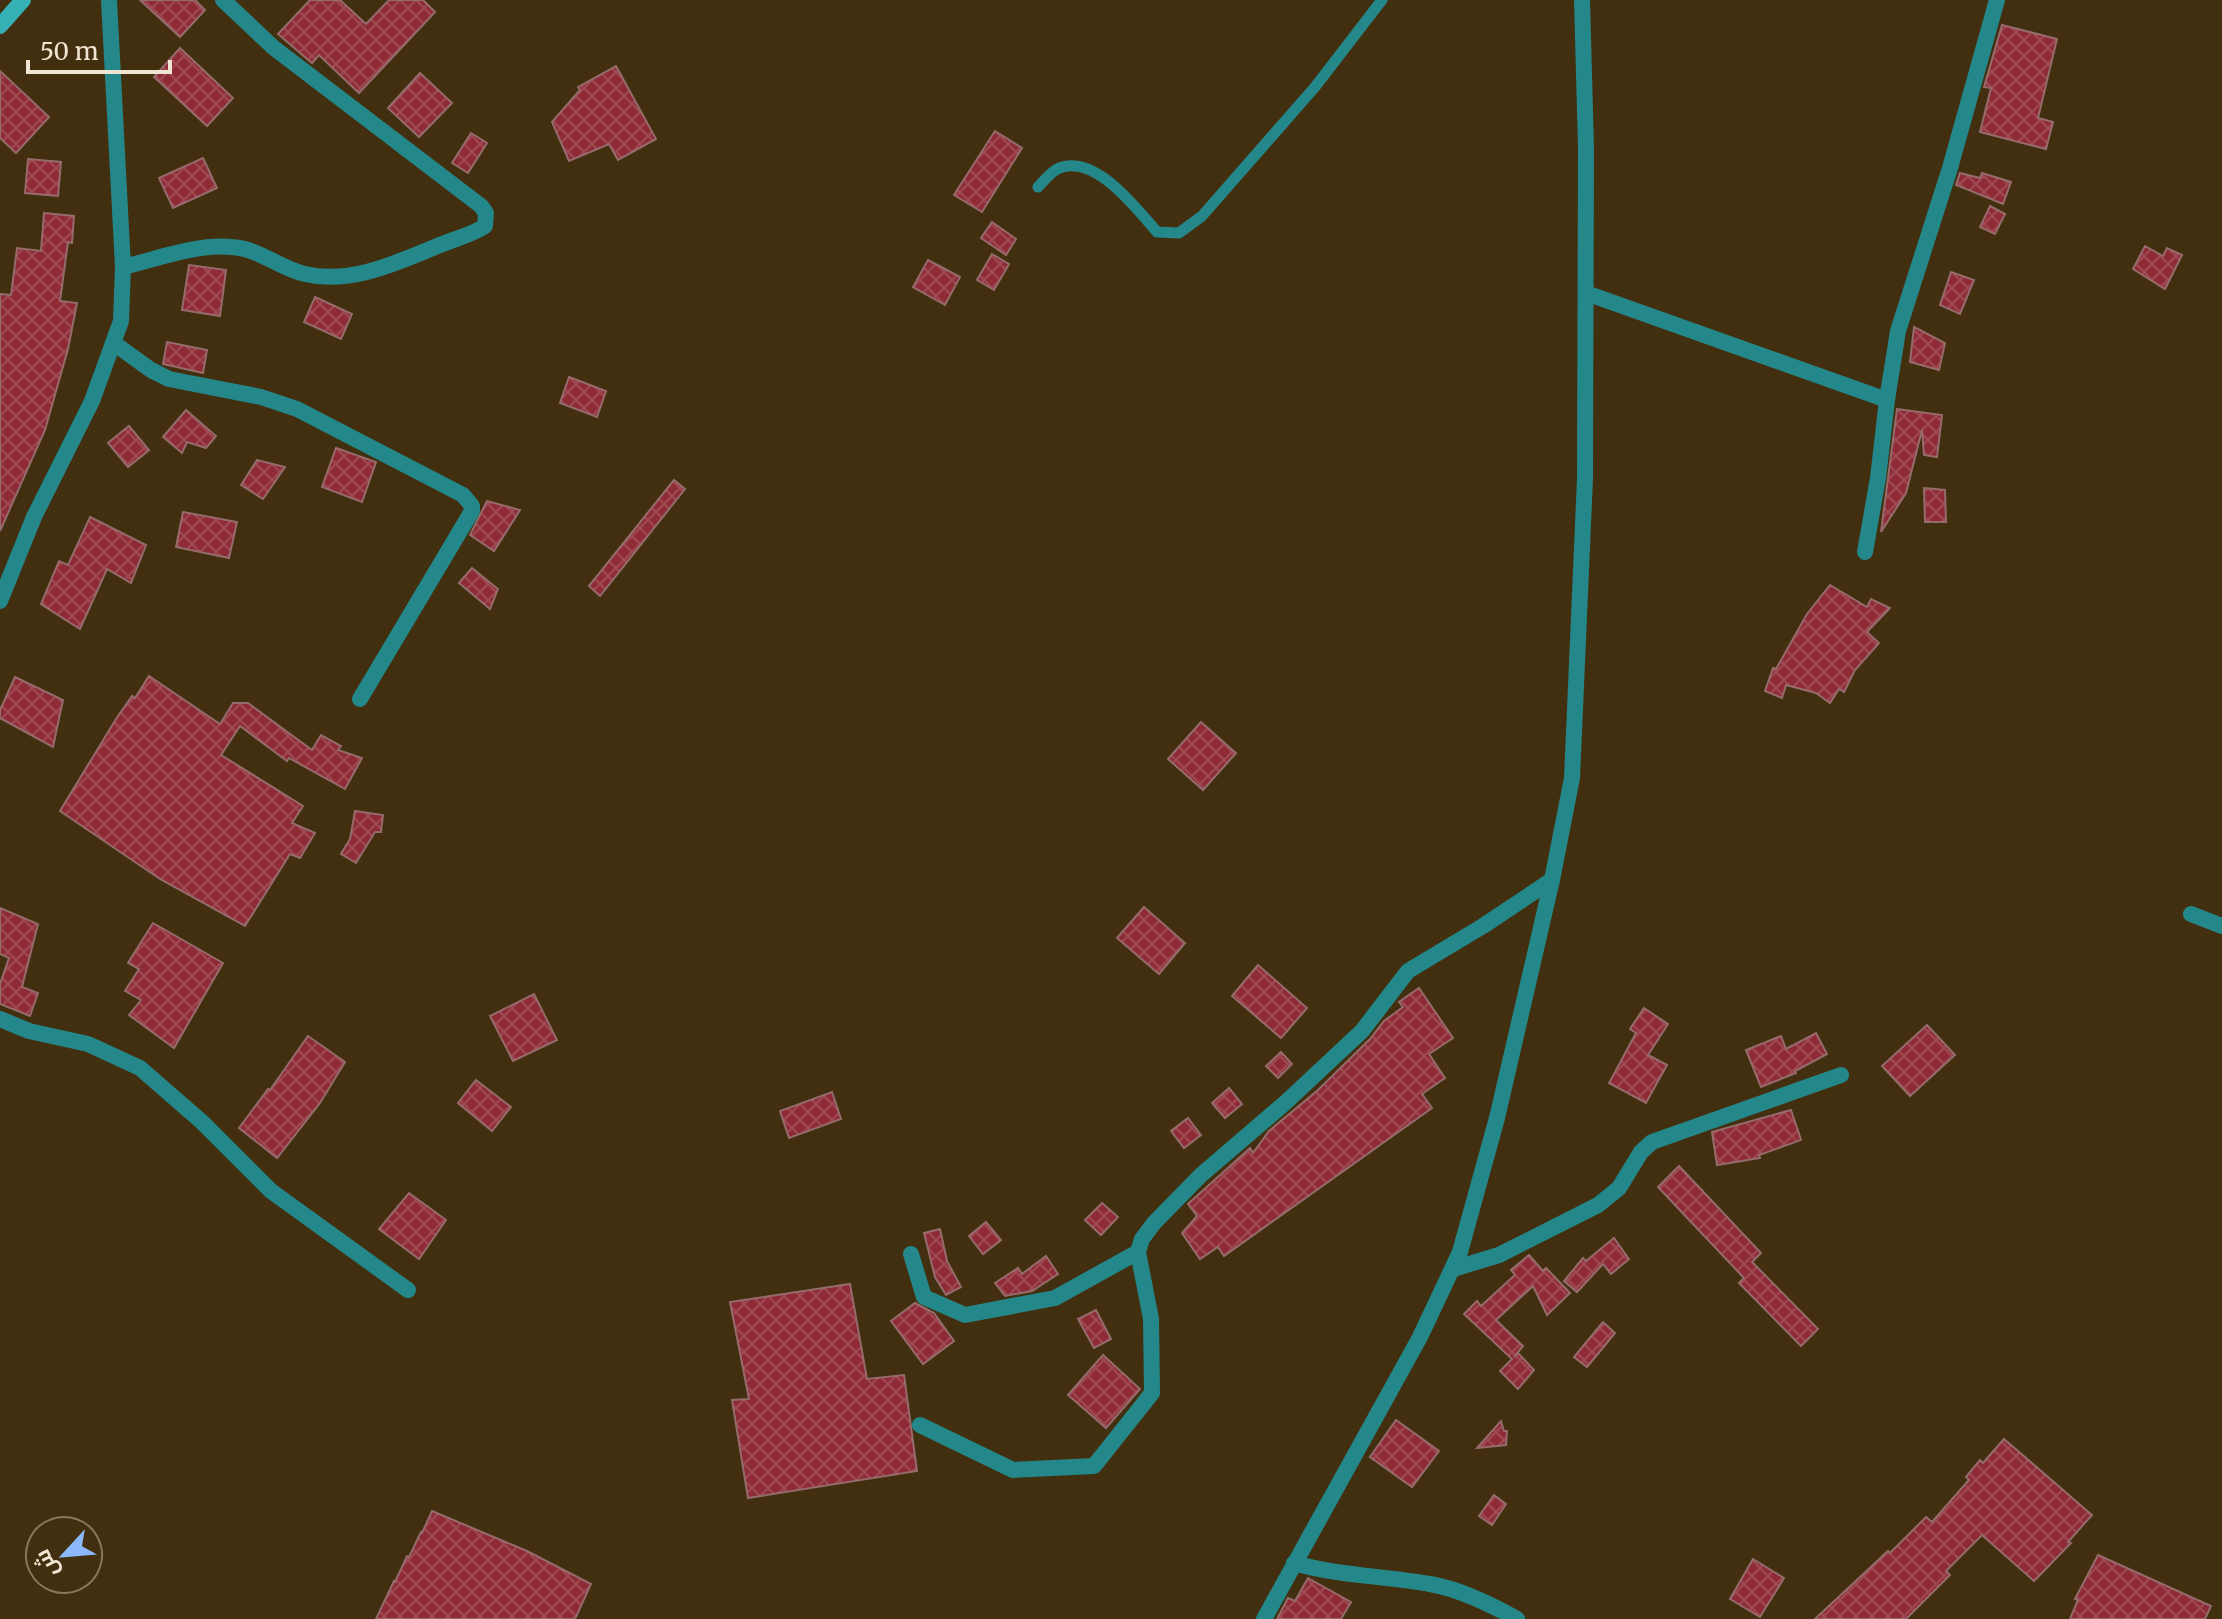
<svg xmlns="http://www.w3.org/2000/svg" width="2222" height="1619" font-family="Merriweather,Cairo,serif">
<defs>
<pattern id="building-cross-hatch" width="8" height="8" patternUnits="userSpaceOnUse" patternTransform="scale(2)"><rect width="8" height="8" fill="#8f2b37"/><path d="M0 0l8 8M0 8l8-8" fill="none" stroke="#9f4a53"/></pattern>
</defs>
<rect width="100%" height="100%" fill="#422f0f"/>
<g fill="url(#building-cross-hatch)" stroke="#956b6c" stroke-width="2">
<polygon points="140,0 195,0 205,10 180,37"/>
<polygon points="310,0 340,0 366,24 389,0 423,0 435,12 359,93 319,55 312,63 278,34"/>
<polygon points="2002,25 2057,39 2038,118 2053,122 2046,149 1980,132 1991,88 1984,87"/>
<polygon points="180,48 233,98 207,126 154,77"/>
<polygon points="616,66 656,139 618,160 609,144 569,161 552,122 580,90 578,87"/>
<polygon points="0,71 49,117 16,153 0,138"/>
<polygon points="420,73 452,103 419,137 388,108"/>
<polygon points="995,131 1022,148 982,212 954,195"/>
<polygon points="471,133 487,143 468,173 452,163"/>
<polygon points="203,158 217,188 173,208 159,178"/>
<polygon points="28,159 61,162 58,196 25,193"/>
<polygon points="1960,173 1980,178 1982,173 2011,182 2003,204 1956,185"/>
<polygon points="1990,206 2005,214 1995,234 1980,227"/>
<polygon points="44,213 74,216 72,243 68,242 60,301 77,303 68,349 45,430 0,531 0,294 11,295 17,248 41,251"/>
<polygon points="992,222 1016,239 1006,255 981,238"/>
<polygon points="2145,246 2163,256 2167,248 2182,255 2165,289 2133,269"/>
<polygon points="992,254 1009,264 994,290 977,280"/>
<polygon points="928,260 960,277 945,305 913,287"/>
<polygon points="189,265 226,270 220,316 182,310"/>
<polygon points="1951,272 1974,280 1960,314 1940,305"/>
<polygon points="315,297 352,314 341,339 304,322"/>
<polygon points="1914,327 1945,343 1939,370 1910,362"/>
<polygon points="167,342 207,350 203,373 163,364"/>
<polygon points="569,377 606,391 597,417 560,403"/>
<polygon points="1897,409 1942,415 1937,457 1924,455 1922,430 1906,493 1881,532"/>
<polygon points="186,410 216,436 206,448 187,442 182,453 163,437"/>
<polygon points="129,426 149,450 128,467 108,443"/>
<polygon points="336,448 376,462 362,502 322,487"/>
<polygon points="257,460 285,467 263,499 241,485"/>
<polygon points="674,480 685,489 600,596 589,586"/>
<polygon points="1924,488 1945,490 1946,522 1925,522"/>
<polygon points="487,501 520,510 494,551 470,535"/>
<polygon points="183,512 237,522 229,558 176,547"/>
<polygon points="90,517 146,545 131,583 107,569 80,629 41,604 59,561 68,565"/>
<polygon points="472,568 498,589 490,609 459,583"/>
<polygon points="1830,585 1867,607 1871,599 1890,608 1867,632 1879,643 1855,670 1844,692 1839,689 1830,703 1816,693 1786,685 1782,698 1765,691 1773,668 1776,669 1807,614"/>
<polygon points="149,676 220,724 233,703 248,703 312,750 321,735 341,746 338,750 362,758 345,789 289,758 287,761 240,726 221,755 303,806 292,823 315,833 300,858 290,854 245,926 160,879 60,811 116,719 132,696 135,698"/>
<polygon points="15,677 63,700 53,747 0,718 0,710"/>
<polygon points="1201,722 1236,753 1203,790 1168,759"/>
<polygon points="355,811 383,815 381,832 375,832 356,863 341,854 350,839"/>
<polygon points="1144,907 1185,943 1159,974 1117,938"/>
<polygon points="0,908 38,924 22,987 38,993 30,1016 0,1004 0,984 9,958 0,954"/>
<polygon points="153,923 223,963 174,1048 129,1015 141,1000 125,991 139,969 128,963"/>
<polygon points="1258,965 1307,1008 1281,1038 1232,996"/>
<polygon points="1419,988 1453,1038 1429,1054 1445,1078 1422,1094 1432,1108 1224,1256 1218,1247 1200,1259 1182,1233 1197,1216 1188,1204 1250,1148 1253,1153 1269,1131 1318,1090 1370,1039 1384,1021 1403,1007 1399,1002"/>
<polygon points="534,994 557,1040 513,1061 490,1016"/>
<polygon points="1644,1008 1668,1024 1648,1055 1667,1065 1646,1103 1609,1083 1636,1033 1630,1029"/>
<polygon points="1927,1025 1955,1055 1910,1096 1882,1066"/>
<polygon points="1816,1033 1827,1054 1795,1071 1796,1073 1761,1087 1746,1050 1781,1036 1786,1049"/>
<polygon points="308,1036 345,1062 320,1103 277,1158 239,1128 268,1089 270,1090"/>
<polygon points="1281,1052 1292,1064 1278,1078 1266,1066"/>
<polygon points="476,1080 511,1107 492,1131 458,1103"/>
<polygon points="1229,1088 1242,1104 1225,1118 1212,1103"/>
<polygon points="832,1092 841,1119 789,1138 780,1111"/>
<polygon points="1791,1110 1801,1140 1759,1155 1760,1158 1717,1165 1712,1132"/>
<polygon points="1188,1118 1201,1135 1184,1148 1171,1131"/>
<polygon points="1679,1166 1761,1253 1752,1262 1818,1329 1801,1346 1739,1283 1744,1278 1658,1187"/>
<polygon points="409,1193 446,1220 419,1259 379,1229"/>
<polygon points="1102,1203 1118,1217 1101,1235 1085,1220"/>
<polygon points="986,1222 1001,1240 983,1254 969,1236"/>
<polygon points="940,1229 947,1261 961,1287 946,1295 935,1277 924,1233"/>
<polygon points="1614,1238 1629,1259 1611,1274 1603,1264 1577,1292 1564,1281 1583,1258 1586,1261"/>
<polygon points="1529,1255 1543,1271 1546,1268 1570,1293 1547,1315 1533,1286 1496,1320 1523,1346 1514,1357 1518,1353 1534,1370 1518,1389 1500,1371 1512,1359 1464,1314 1477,1301 1481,1306 1515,1275 1511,1270"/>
<polygon points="1046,1256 1058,1274 1032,1291 1005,1296 995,1283 1018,1268 1022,1274"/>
<polygon points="850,1284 867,1379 904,1375 917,1471 748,1498 732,1400 749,1399 730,1302"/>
<polygon points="915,1303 934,1313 954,1341 923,1364 891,1321"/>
<polygon points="1096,1310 1111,1339 1094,1348 1078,1319"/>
<polygon points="1603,1322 1615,1333 1587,1367 1574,1357"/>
<polygon points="1103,1355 1140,1389 1106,1428 1068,1395"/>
<polygon points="1396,1420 1439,1451 1412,1487 1370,1457"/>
<polygon points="1501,1421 1504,1431 1507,1431 1506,1445 1477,1448"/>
<polygon points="2004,1439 2092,1515 2068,1542 2071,1543 2034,1581 1982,1535 1946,1571 1950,1575 1906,1619 1815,1619 1888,1551 1890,1553 1926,1517 1932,1522 1969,1480 1966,1477 1980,1460 1983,1463"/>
<polygon points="1494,1495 1506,1504 1492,1525 1479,1516"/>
<polygon points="432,1511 527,1551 591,1584 575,1619 376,1619 394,1581 395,1582 407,1556 409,1557 421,1532 422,1533"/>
<polygon points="2098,1555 2211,1606 2205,1619 2070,1619 2078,1600 2075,1599"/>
<polygon points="1753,1559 1784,1578 1760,1617 1730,1599"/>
<polygon points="1308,1578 1351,1602 1341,1619 1277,1619 1288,1598 1295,1601"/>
</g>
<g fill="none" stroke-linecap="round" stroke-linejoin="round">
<path stroke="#248789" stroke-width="11" d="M1038,187C1044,181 1050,173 1057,169C1094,152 1135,207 1157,232L1179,233L1202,216L1315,87L1382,0"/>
<g stroke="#248789" stroke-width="16">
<path d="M123,267C157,259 196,244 231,247C259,248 278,268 305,274C351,285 398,262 440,245C454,239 472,235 485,226L486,213L481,206L274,48L223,0"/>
<polyline points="1586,293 1887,400 1878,478 1865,552"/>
<polyline points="115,344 151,370 169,379 261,397 297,409 463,495 472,506 472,511 360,699"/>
<polyline points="1887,400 1898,331 1950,168 1997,0"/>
<polyline points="0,601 34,517 92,401 121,321 123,267 109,0"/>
<polyline points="2191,914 2222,926"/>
<polyline points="0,1019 29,1031 88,1044 140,1068 202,1122 271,1191 408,1290"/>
<polyline points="911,1254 924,1297 965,1315 1055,1298 1138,1252"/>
<polyline points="1453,1269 1499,1255 1598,1205 1619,1188 1641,1152 1652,1142 1841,1075"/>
<polyline points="920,1425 1013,1470 1094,1466 1152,1393 1151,1319 1138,1252 1142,1239 1154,1223 1201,1175 1285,1103 1362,1031 1408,971 1483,926 1552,880"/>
<path d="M1294,1563C1339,1576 1385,1576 1430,1584C1460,1589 1492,1605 1517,1619"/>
<polyline points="1264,1619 1420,1337 1460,1252 1497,1118 1552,880 1572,778 1585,478 1586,148 1582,0"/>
</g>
<polyline stroke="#35b1b5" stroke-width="16" points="0,26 23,0"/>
</g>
<g transform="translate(64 1555) rotate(244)"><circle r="38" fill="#422f0f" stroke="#88775d" stroke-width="2"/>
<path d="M0-6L14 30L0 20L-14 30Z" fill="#8cb9fc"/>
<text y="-12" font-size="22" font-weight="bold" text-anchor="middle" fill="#f0e4d2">ش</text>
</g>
<path d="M28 60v12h142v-12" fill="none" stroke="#f0e4d2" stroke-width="4"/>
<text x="40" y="60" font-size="24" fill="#f0e4d2" stroke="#422f0f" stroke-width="6" paint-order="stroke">50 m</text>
</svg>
